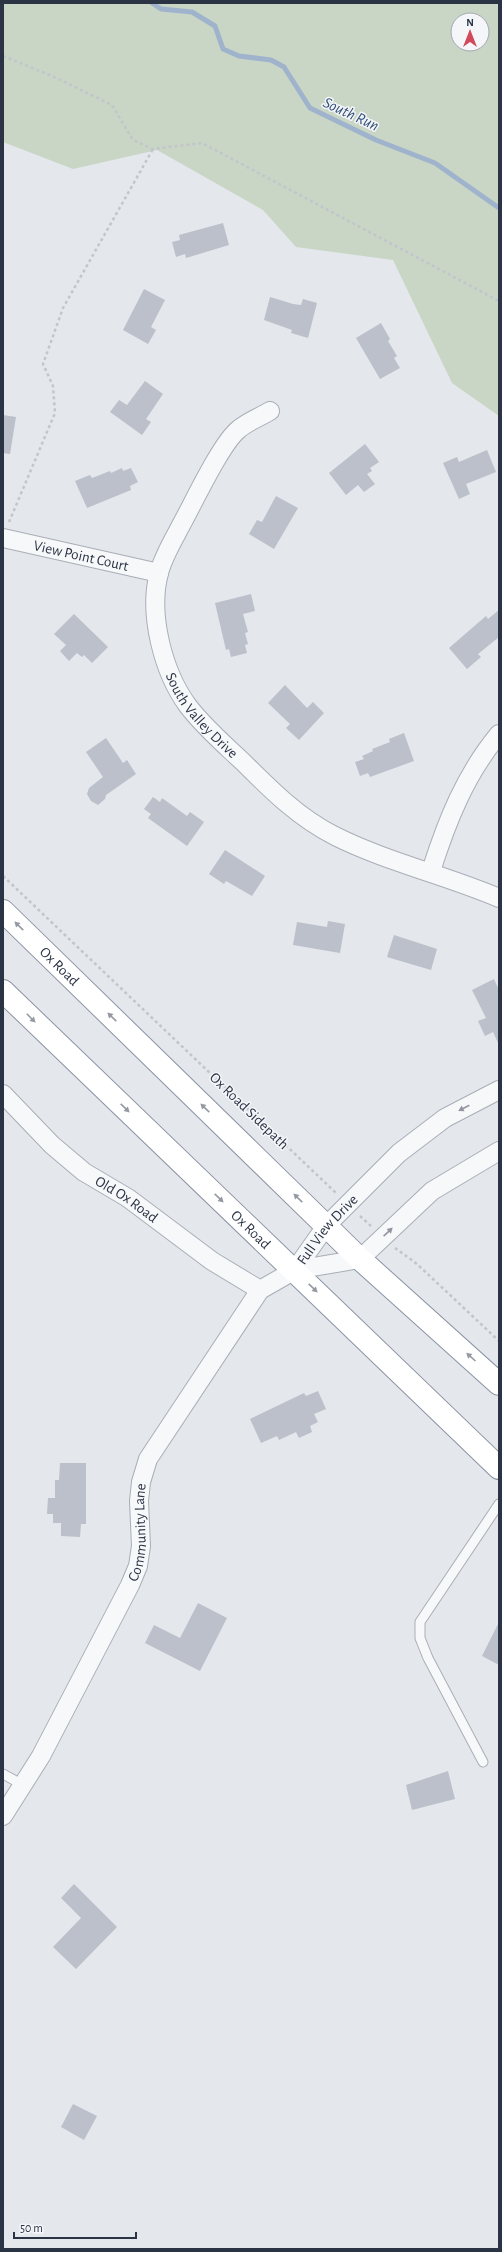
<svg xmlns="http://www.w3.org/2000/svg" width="502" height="2252" font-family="'Alegreya Sans',sans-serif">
<rect width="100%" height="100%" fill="#e4e7ec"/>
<path fill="#c9d6c5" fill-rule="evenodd" d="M3,3H499V416L452,383L393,260L296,247L263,210L157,150L73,169L3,142ZM458,20H482V44H458Z"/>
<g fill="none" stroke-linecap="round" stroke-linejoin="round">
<polyline stroke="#9fb4cc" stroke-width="5" points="152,3 161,9 192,12 215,26 223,49 239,56 271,60 284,67 310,108 376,140 435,163 499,208"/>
</g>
<g fill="#bbc0ca">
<polygon points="223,223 229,245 186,258 185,254 176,257 172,242 180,240 179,235"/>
<polygon points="144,289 165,300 151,327 156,330 148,344 123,330"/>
<polygon points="270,297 293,304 301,305 303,299 317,303 308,338 291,333 292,330 264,320"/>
<polygon points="381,323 390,339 388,341 397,356 394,358 400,368 380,379 356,338"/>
<polygon points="145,381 163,394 146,419 151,422 142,435 110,412 119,400 127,405"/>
<polygon points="3,415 16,417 10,454 3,453"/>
<polygon points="365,444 379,462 370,468 372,471 367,474 375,484 364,492 358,485 346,495 329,473"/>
<polygon points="487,450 496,472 466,484 470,494 459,499 443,463 457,457 459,462"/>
<polygon points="122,468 123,471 131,468 138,482 130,486 131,490 87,508 75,481 90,475 92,478 110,471 111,473"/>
<polygon points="276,496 298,508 274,549 249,534 257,520 262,522"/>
<polygon points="251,594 255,611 243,614 248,632 245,633 248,644 245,645 247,653 231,657 229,649 226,650 215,603"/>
<polygon points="499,610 499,637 478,654 481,657 467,669 449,648 486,616 488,619"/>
<polygon points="74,614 108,647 92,663 84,655 82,657 77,653 69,661 60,651 66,645 54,634"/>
<polygon points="285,685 307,708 313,702 324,713 299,740 286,728 290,724 268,703"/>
<polygon points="404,733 414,761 370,777 368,773 360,776 355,762 364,759 362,756 373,751 372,749 390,742 389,739"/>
<polygon points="106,738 123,763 127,760 136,774 106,795 105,799 98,805 91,801 87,794 89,788 103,777 86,752"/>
<polygon points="153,797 160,802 162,798 187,816 190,812 204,822 187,846 148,818 151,814 144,809"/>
<polygon points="225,850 265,876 252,896 226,881 224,884 209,874"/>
<polygon points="328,921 345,924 340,953 293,945 297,922 327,927"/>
<polygon points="394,935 437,949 431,970 387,957"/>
<polygon points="494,979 499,990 499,1045 493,1032 485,1036 478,1021 486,1018 472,990"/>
<polygon points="318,1391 326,1409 314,1414 318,1422 310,1426 312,1432 299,1438 296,1432 279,1440 277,1436 261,1443 250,1419 304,1393 306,1396"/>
<polygon points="60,1463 86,1463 86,1524 81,1524 80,1537 61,1536 61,1523 53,1523 53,1514 47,1514 48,1498 55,1498 55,1480 59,1480"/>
<polygon points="198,1603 227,1618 200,1671 145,1643 154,1625 180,1638"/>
<polygon points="499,1622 499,1665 482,1656"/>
<polygon points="448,1771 455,1799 412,1810 406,1785"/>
<polygon points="74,1884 117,1927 76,1969 53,1947 81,1918 61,1898"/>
<polygon points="73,2104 97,2116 84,2140 61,2127"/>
</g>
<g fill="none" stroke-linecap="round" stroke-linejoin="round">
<g stroke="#a9aeb7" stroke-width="11">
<g id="service">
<polyline points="483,1762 428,1658 420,1638 420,1622 499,1504"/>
<polyline points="3,1774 23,1785"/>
</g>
</g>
<g stroke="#a9aeb7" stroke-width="20">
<g id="minor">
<path id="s1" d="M270,411C260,417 247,422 239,429C221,443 193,504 180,527C173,541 163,557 159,573C148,614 163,672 188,706C204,727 224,744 243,762C271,790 299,818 335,836C387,862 445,875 499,898"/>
<path id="s2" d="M3,538L159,573"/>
<path d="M431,871C447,821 465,775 499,734"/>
<path id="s3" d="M3,1094L52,1145L84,1172L128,1198L212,1261L260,1290"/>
<path id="s4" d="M295,1270L326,1226L399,1153L445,1118L499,1090"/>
<path id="s5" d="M3,1816L41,1756L130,1585L138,1566L141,1546L139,1501L141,1482L148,1459L260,1290L295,1270L360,1259L432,1191L499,1151"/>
</g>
</g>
<g stroke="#8b94a3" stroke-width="24">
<g id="trunk">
<path id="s6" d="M3,911L360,1259L499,1384"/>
<path id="s7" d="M3,991L499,1468"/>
</g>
</g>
<g stroke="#c2c5cb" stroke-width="2.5" stroke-dasharray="3 3" stroke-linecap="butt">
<polyline points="3,56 52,76 112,105 133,140 153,149 202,143 499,301"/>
<polyline points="9,522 55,413 53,386 43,364 63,308 153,149"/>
<polyline points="3,876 336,1193"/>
<polyline points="360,1216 371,1226"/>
<polyline points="395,1248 417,1264 499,1341"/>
</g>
<use href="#service" stroke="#f7f8fa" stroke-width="9"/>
<use href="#minor" stroke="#f7f8fa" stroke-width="18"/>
<use href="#trunk" stroke="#fff" stroke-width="22"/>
</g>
<defs><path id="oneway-solid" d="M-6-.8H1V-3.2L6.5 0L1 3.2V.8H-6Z"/></defs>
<g fill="#959aa2">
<use href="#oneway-solid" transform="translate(19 926) rotate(-136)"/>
<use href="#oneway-solid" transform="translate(112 1017) rotate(-136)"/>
<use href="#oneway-solid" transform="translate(31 1018) rotate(45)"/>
<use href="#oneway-solid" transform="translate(125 1108) rotate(44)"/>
<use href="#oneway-solid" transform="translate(205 1108) rotate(-136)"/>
<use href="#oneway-solid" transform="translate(219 1198) rotate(44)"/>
<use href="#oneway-solid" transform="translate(298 1198) rotate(-136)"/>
<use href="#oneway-solid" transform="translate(313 1288) rotate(44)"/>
<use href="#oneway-solid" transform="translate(471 1357) rotate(-138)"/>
</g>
<g fill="#9196a0">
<use href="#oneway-solid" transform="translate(464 1108) rotate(153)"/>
<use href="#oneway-solid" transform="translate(388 1232) rotate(-43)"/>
</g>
<g text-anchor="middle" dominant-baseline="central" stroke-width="3" stroke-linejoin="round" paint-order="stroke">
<g font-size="15" fill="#2b3445" stroke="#f4f6f9">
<text stroke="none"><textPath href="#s2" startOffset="80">View Point Court</textPath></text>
<text stroke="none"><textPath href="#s1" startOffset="357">South Valley Drive</textPath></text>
<text stroke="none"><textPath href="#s6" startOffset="79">Ox Road</textPath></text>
<text transform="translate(249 1111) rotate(44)">Ox Road Sidepath</text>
<text stroke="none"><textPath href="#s3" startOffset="163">Old Ox Road</textPath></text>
<text stroke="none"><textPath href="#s7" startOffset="344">Ox Road</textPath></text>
<text stroke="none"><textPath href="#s4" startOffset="52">Full View Drive</textPath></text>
<text stroke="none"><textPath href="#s5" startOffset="318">Community Lane</textPath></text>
</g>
<g font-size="16" font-style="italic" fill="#34527a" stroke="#f4f6f9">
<text transform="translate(351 114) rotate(25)">South Run</text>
</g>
</g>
<rect width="502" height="2252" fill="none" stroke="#2b3445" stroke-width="8"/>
<g transform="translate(470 32)"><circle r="19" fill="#f4f6f9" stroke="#a4a8b1"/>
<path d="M0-3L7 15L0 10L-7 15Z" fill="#d1495b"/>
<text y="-6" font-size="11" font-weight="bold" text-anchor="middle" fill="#2b3445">N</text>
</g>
<path d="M14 2232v6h122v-6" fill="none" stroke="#2b3445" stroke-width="2"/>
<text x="20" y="2232" font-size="12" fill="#2b3445" stroke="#f4f6f9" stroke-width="3" paint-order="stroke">50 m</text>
</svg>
